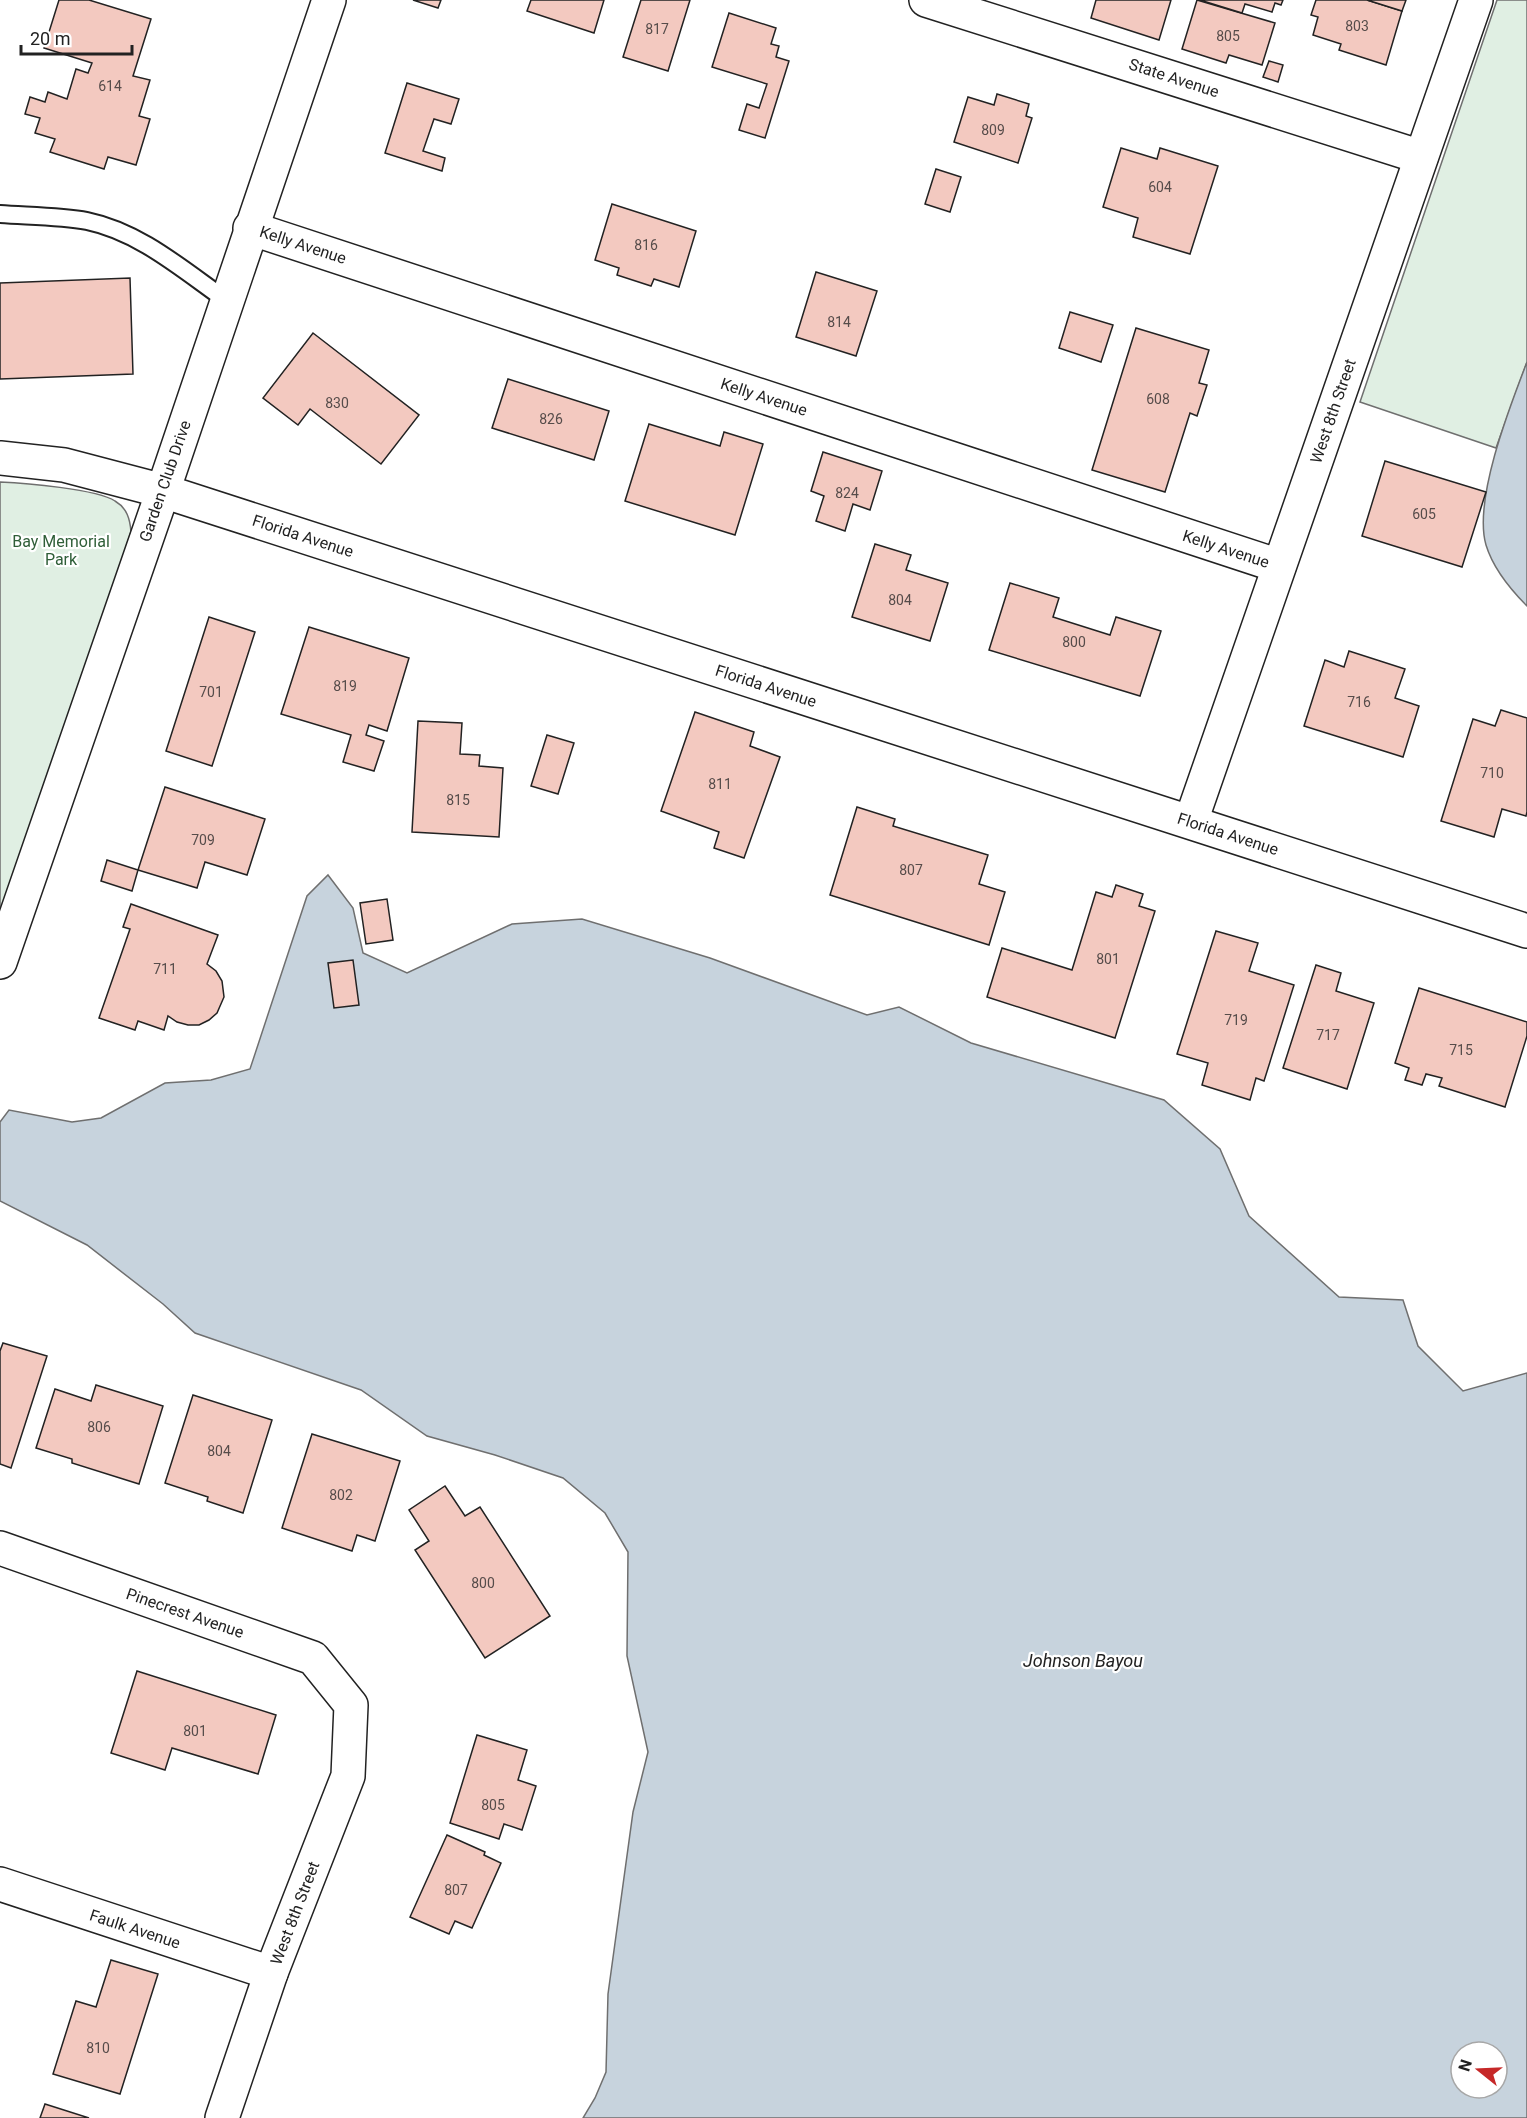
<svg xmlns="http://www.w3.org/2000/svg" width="1527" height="2118" font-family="Roboto,sans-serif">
<rect width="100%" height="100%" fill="#fff"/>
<g fill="#e0efe3" stroke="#6f6f6f" stroke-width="1.5">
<polygon points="1497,0 1527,0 1527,362 1496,448 1360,402"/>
<path d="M0,482C24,483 97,489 115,501C127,508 130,519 131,532L0,928Z"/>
</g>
<g fill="#c7d3dd" stroke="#6f6f6f" stroke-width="1.5" fill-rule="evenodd">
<path d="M1527,362V606C1511,590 1493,568 1486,545C1473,500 1510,406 1527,362Z"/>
<path d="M328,875L353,908L363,953L407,973L512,924L582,919L710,958L867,1015L899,1007L971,1043L1164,1100L1220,1149L1249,1216L1339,1297L1403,1300L1418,1346L1463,1391L1527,1373V2118H583L595,2098L606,2072L608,1994L633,1812L648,1752L627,1656L628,1552L605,1513L563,1478L495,1455L427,1436L361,1390L195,1333L163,1304L87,1245L0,1201V1122L9,1110L72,1122L101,1118L165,1083L211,1080L250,1069L307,896ZM1461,2052H1497V2088H1461Z"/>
</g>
<g fill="#f3c9c0" stroke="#222" stroke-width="1.5">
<polygon points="59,0 89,0 151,19 133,76 150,80 139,116 150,119 136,165 108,157 104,169 50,152 55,139 35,133 40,118 25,114 30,97 45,102 48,92 67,99 76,69 88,73 92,63 44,48"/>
<polygon points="413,0 441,0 438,8"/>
<polygon points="531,0 604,0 594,33 527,11"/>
<polygon points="641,0 690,0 668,71 623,57"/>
<polygon points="1096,0 1171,0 1159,40 1091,18"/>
<polygon points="1197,0 1275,23 1262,65 1229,55 1226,63 1182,49"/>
<polygon points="1200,0 1283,0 1281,5 1275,3 1272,12 1245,4 1242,13"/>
<polygon points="1316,0 1367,0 1402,11 1386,65 1339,50 1341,44 1313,35 1318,17 1311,15"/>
<polygon points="1367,0 1406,0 1402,11"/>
<polygon points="729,13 776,28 771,44 779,46 776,57 789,61 765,138 739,130 747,104 759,108 767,84 712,67"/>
<polygon points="1269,61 1283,65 1278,82 1263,77"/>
<polygon points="407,83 459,99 451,124 434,119 423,151 445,158 442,171 385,153"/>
<polygon points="997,94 1029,104 1026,116 1032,118 1018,163 954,142 968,97 994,105"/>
<polygon points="1121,148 1157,159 1160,148 1218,166 1190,254 1133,237 1138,218 1103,207"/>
<polygon points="936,169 961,177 950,212 925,204"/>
<polygon points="612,204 696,231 679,287 654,279 651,286 617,275 619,268 595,260"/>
<polygon points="816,272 877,291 856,356 796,337"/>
<polygon points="130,278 133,374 0,379 0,283"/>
<polygon points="1070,312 1113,325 1101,362 1059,348"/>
<polygon points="1136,328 1209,350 1199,383 1207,385 1197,416 1190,413 1165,492 1092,470"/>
<polygon points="313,333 419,415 381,464 310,409 298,425 263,398"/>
<polygon points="508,379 609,411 594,460 492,428"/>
<polygon points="649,424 720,446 724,432 763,444 735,535 625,501"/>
<polygon points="823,452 882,471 870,510 853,504 845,531 816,521 824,496 811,491"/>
<polygon points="1385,461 1486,492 1462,567 1362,536"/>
<polygon points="875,544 911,555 906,570 948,583 930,641 852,617"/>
<polygon points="1010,583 1059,598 1053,617 1110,635 1116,617 1161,631 1140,696 989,650"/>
<polygon points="209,617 255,632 212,766 166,751"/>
<polygon points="309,627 409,658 387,731 369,725 366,735 384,741 374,771 343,762 351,735 281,714"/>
<polygon points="1349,651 1405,669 1395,698 1419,706 1403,757 1304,726 1325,660 1344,667"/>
<polygon points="1501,710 1527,718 1527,812 1526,816 1502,809 1494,837 1441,821 1473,719 1495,726"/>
<polygon points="695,712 754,732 750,746 780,757 744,858 714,848 719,832 661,811"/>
<polygon points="418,721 462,723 460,754 480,755 479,766 503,768 499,837 412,832"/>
<polygon points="547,735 574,743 558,794 531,786"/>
<polygon points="165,787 265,819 247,875 205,862 197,888 138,870"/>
<polygon points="857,807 895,819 893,826 988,855 979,884 1005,892 989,945 830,895"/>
<polygon points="107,860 138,870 132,891 101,881"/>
<polygon points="1116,885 1143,894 1139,906 1155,911 1115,1038 987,997 1002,948 1072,970 1096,892 1112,897"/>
<polygon points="387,899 393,940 366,944 360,903"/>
<polygon points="131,904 218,935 207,964 216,971 222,981 224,997 217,1013 209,1020 199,1025 188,1025 177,1022 168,1016 164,1030 138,1021 135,1030 99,1018 130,929 123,927"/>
<polygon points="1216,931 1258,943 1249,971 1294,985 1264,1081 1256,1078 1250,1100 1202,1085 1208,1063 1177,1054"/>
<polygon points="353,960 359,1005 334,1008 328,963"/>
<polygon points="1316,965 1341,973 1336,991 1374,1003 1347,1089 1283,1068"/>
<polygon points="1419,988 1527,1022 1527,1036 1505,1107 1439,1086 1442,1078 1426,1074 1422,1085 1405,1080 1409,1068 1395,1063"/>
<polygon points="3,1343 47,1356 11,1468 0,1464 0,1351"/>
<polygon points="96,1385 163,1406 139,1484 72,1463 72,1459 36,1448 55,1389 91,1401"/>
<polygon points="193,1395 272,1420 243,1513 207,1501 208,1497 165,1483"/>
<polygon points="312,1434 400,1461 375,1541 357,1535 352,1551 282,1528"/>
<polygon points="445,1486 465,1516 480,1507 550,1616 485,1658 415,1550 429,1541 409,1510"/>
<polygon points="137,1671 276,1715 258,1774 172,1748 165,1770 111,1753"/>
<polygon points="477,1735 527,1750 518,1780 536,1786 522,1830 504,1824 499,1839 450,1823"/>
<polygon points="447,1835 485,1852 484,1855 501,1863 472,1928 455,1921 449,1934 410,1917"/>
<polygon points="111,1960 158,1974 120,2094 53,2074 76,2001 96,2007"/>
<polygon points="45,2104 89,2118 40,2118"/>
</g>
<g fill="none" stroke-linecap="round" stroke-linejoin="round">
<g stroke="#222" stroke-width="20">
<path id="service" d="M0,214C27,216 61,216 87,221C140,232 183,270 226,300"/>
</g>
<g stroke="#222" stroke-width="36">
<g id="minor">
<polyline points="926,0 1421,157"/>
<polyline points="250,228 1279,566"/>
<polyline points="0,458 64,465 163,491 1527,931"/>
<polyline points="1191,821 1476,0"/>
<polyline points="0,962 163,491 329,0"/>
<polyline points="0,1548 313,1658 351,1705 348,1776 271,1973 222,2118"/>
<polyline points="0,1884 271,1973"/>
</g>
</g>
<use href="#service" stroke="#fff" stroke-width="16"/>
<use href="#minor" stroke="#fff" stroke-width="33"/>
</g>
<g text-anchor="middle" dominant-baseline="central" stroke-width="4.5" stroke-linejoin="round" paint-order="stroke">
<g font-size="14" fill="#564c4a">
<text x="1357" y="26">803</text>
<text x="657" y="29">817</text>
<text x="1228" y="36">805</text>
<text x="110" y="86">614</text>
<text x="993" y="130">809</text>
<text x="1160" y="187">604</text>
<text x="646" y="245">816</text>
<text x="839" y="322">814</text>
<text x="1158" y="399">608</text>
<text x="337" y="403">830</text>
<text x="551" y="419">826</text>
<text x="847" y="493">824</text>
<text x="1424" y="514">605</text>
<text x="900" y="600">804</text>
<text x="1074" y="642">800</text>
<text x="345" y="686">819</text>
<text x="211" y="692">701</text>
<text x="1359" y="702">716</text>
<text x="1492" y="773">710</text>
<text x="720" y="784">811</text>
<text x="458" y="800">815</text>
<text x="203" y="840">709</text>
<text x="911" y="870">807</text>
<text x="1108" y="959">801</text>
<text x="165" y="969">711</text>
<text x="1236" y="1020">719</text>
<text x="1328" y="1035">717</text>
<text x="1461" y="1050">715</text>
<text x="99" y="1427">806</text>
<text x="219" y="1451">804</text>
<text x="341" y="1495">802</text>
<text x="483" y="1583">800</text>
<text x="195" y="1731">801</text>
<text x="493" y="1805">805</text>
<text x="456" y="1890">807</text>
<text x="98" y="2048">810</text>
</g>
<g font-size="16" fill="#222" stroke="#fff">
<text transform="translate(1174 78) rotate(18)">State Avenue</text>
<text transform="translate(303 245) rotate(18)">Kelly Avenue</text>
<text transform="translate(764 397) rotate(18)">Kelly Avenue</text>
<text transform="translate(1333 411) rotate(-71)">West 8th Street</text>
<text transform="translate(165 481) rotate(-71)">Garden Club Drive</text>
<text transform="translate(303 536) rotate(18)">Florida Avenue</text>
<text transform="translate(1226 549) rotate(18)">Kelly Avenue</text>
<text transform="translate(766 686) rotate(18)">Florida Avenue</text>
<text transform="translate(1228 834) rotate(18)">Florida Avenue</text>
<text transform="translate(185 1613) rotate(19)">Pinecrest Avenue</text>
<text transform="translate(295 1913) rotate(-69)">West 8th Street</text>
<text transform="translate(135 1929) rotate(18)">Faulk Avenue</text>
</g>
<g font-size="16" fill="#2f5e38" stroke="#fff">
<text x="61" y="541">Bay Memorial<tspan x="61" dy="18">Park</tspan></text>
</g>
<g font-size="18" font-style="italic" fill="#222" stroke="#fff">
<text x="1083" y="1660">Johnson Bayou</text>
</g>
</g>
<g transform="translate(1479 2070) rotate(288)"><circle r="28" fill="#ffffff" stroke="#a7a7a7" stroke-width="1.5"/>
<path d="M0-4.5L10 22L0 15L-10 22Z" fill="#c62828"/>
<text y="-9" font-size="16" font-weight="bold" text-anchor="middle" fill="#222222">N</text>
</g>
<path d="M21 45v9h111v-9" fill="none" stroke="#222222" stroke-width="3"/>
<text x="30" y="45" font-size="18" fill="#222222" stroke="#ffffff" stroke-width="4.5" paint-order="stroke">20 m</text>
</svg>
